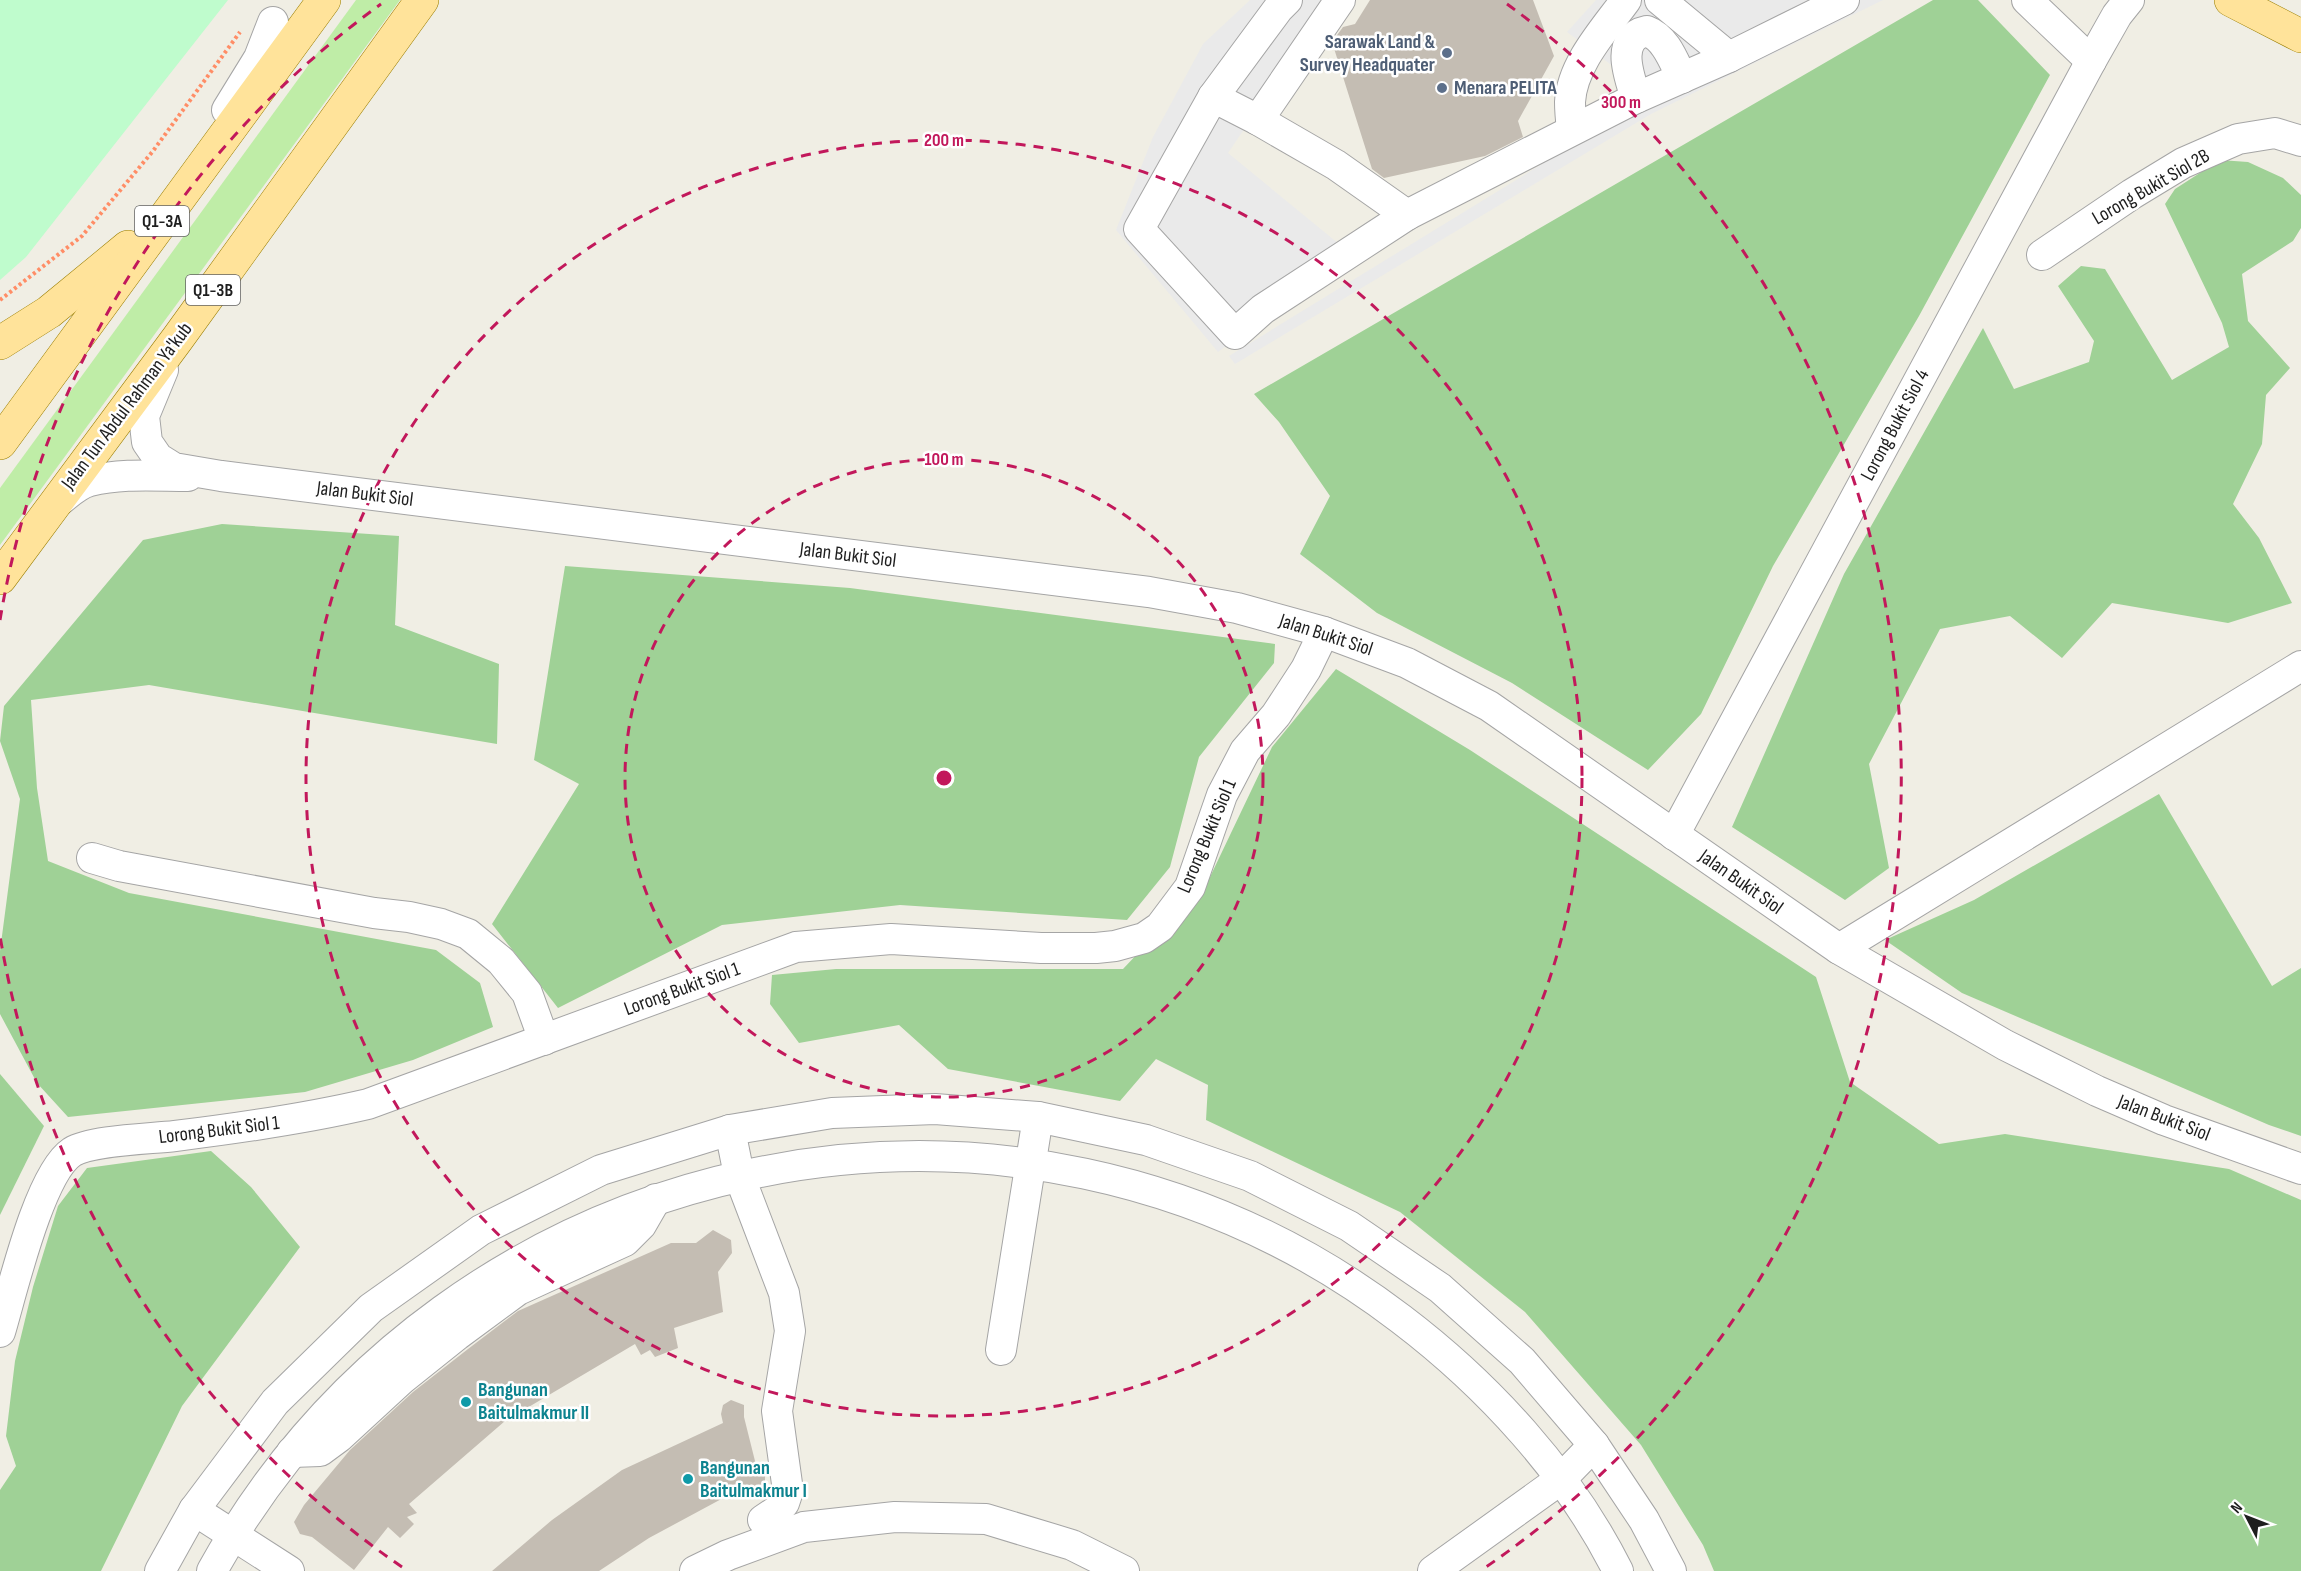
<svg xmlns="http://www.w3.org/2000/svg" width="2301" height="1571" font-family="'Sofia Sans Condensed',sans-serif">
<rect width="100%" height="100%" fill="#f0eee4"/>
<polygon fill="#bfeda7" points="356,0 400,0 0,545 0,488"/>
<g fill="#9fd196">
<polygon points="1933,0 1978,0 2050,75 1919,316 1773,566 1701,714 1648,770 1512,683 1377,613 1300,554 1330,496 1279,422 1254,394"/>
<polygon points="2220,160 2248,162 2283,178 2301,195 2301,228 2293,241 2242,274 2248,321 2290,368 2266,395 2262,444 2233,504 2259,538 2292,603 2228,623 2112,603 2062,658 2010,616 1940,629 1869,764 1889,868 1845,900 1732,827 1844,574 1983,328 2014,389 2089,362 2094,341 2058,286 2081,266 2105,269 2172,380 2229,347 2222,323 2165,204 2175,189"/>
<polygon points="222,524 399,536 395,625 499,664 497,744 149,685 31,700 37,788 48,861 129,893 436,950 480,983 493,1027 413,1060 305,1092 68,1117 37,1083 0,1014 0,951 20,799 0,741 4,706 143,540"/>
<polygon points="565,566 850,588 1275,644 1274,663 1199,757 1170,867 1127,920 900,905 722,925 558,1008 492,924 579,784 534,760"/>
<polygon points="1336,669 1470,750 1816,977 1850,1082 1939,1144 2005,1134 2229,1169 2301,1200 2301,1571 1714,1571 1703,1545 1641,1445 1525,1312 1400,1212 1206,1120 1208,1085 1156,1059 1120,1101 948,1069 899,1025 799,1043 770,1004 772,975 836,969 1123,969 1210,877 1272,747"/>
<polygon points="2159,794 2272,986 2301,968 2301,1136 2269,1125 1962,993 1885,940 1974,900"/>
<polygon points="0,1074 44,1126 0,1215"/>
<polygon points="211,1151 251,1187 300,1247 182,1406 101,1571 0,1571 0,1490 16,1466 6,1436 15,1361 33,1287 58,1206 87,1168"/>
</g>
<polygon fill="#bffccd" points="0,0 228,0 26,257 0,280"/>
<g fill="#eaeaea">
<polygon points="1250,0 1332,0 1228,153 1350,253 1218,352 1116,230 1153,137 1203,44"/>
<polygon points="1596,0 1883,0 1651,114 1235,364 1229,356 1653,96 1567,32"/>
</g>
<g fill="#c4bdb3">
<polygon points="1370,0 1533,0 1554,56 1518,121 1523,137 1485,156 1384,178 1372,169 1332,42 1343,27 1355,24"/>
<polygon points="713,1230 731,1240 732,1253 718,1272 723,1312 674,1328 678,1348 655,1357 650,1350 641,1355 635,1344 505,1421 409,1504 417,1513 407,1517 414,1524 400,1538 388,1527 354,1570 312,1537 300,1534 294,1522 304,1505 350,1450 413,1392 468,1349 518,1311 671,1243 696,1243"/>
<polygon points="731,1400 744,1405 744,1417 756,1465 765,1472 765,1486 753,1492 740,1489 649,1538 599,1571 492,1571 552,1520 622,1470 723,1423 721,1414 723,1405"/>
</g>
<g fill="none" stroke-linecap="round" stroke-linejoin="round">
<g stroke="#a5a5a5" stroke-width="32">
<g id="minor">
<polyline points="1287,0 1278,9 1213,97 1139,229 1235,334 1263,309 1407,215 1636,98 1729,57 1844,0"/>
<polyline points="1660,0 1729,57"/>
<polyline points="2027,0 2091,61"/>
<polyline points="1213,97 1258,120 1336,165 1407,215"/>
<path d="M1636,98C1629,76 1614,38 1647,31C1666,38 1674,62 1682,78"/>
<polyline points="227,110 259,58 273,22"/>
<polyline points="1258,120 1340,0"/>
<path d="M1572,130C1571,121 1570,111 1570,102C1572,64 1605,29 1626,0"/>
<polyline points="2042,255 2132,194 2183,163 2238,139 2275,133 2301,141"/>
<polyline points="163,370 144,416 147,442 158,458 174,468 221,476 1149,592 1237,608 1324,632 1407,663 1489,706 1839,949 2005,1045 2097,1091 2164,1120 2301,1169"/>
<path d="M59,501C69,493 78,484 90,481C121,473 156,476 188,476"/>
<polyline points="1674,835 2091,61 2117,15 2129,0"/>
<polyline points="92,858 119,866 374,913 409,917 441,924 468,934 501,961 527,993 544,1040"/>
<polyline points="1839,949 2301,666"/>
<polyline points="730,1130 739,1175 784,1293 790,1331 777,1411 788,1491 784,1503 778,1510 763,1520"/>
<path d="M0,1332C12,1292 39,1174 72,1152C92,1140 150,1139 175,1136C240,1128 304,1119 368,1104L796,947L891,939L1041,948H1096L1115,946L1144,938L1160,927L1190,887L1222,795L1245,751L1276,715L1306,669L1324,632"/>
<polyline points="1001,1350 1038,1117"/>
<polyline points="292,1452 320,1451 339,1437 402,1379 457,1335 518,1290 625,1241 641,1225 656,1199"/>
<polyline points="194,1510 289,1571"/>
<polyline points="160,1571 194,1510 275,1402 371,1308 481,1230 601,1170 730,1130 832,1113 935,1109 1038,1117 1146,1140 1250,1176 1349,1226 1440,1288 1522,1361 1594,1445 1644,1520 1671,1571"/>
<path d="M212,1571C448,1145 1013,1023 1401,1319C1488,1385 1569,1473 1618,1571"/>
<polyline points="695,1571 728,1555 804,1527 895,1517 986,1519 1072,1545 1124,1571"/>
<polyline points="1433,1571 1561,1479 1594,1445"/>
</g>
</g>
<g stroke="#997d00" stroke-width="34">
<g id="major">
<polyline points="2231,0 2301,36"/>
<polyline points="0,343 49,312 128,247"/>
<polyline points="0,443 324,0"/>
<polyline points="0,578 178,338 422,0"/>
</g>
</g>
<polyline stroke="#ff8d66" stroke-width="4" stroke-dasharray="3 3" stroke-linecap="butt" points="0,300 82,236 153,151 240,32"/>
<use href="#minor" stroke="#fff" stroke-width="30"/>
<use href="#major" stroke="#ffe39a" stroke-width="33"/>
</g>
<g fill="none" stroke="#c2185b" stroke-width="3" stroke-dasharray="10 8">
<circle cx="944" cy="778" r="319"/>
<circle cx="944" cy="778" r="638"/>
<path d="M402 1567A957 957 0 0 1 0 936M0 620A957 957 0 0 1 381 4M1507 4A957 957 0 0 1 1486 1567"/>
</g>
<g fill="#5c6f8a" stroke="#fff" stroke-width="2">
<circle cx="1447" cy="53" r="6"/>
<circle cx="1442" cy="88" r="6"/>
</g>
<g fill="#0f9aa8" stroke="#fff" stroke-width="2">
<circle cx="466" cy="1402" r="6"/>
<circle cx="688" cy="1479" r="6"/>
</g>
<g text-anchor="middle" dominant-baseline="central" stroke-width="5" stroke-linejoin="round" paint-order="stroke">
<g fill="#fff" stroke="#626262" stroke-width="1.5">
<rect x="135" y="206" width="54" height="30" rx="4.5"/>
<rect x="186" y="275" width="54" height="30" rx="4.5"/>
</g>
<g font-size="18" font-weight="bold" fill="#1e1e1e">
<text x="162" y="221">Q1-3A</text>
<text x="213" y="290">Q1-3B</text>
</g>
<g font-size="20" font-weight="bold" fill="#4e5e75" stroke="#fff" text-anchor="end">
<text x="1435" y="42">Sarawak Land &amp;<tspan x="1435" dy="23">Survey Headquater</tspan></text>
<text x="1454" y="88" text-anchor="start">Menara PELITA</text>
</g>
<g font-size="20" fill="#1e1e1e" stroke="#fff">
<text transform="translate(2151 187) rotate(-30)">Lorong Bukit Siol 2B</text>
<text transform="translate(127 406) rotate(-53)">Jalan Tun Abdul Rahman Ya'kub</text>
<text transform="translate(1895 425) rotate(-62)">Lorong Bukit Siol 4</text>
<text transform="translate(365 494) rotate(7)">Jalan Bukit Siol</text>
<text transform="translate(848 555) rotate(7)">Jalan Bukit Siol</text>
<text transform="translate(1326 635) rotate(18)">Jalan Bukit Siol</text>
<text transform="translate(1207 836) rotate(-67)">Lorong Bukit Siol 1</text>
<text transform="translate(1741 882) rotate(35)">Jalan Bukit Siol</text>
<text transform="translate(682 989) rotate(-20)">Lorong Bukit Siol 1</text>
<text transform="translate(2164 1118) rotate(21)">Jalan Bukit Siol</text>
<text transform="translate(219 1130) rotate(-7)">Lorong Bukit Siol 1</text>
</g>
<g font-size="20" font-weight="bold" fill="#0d838f" stroke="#fff" text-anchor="start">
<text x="478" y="1390">Bangunan<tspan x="478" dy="23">Baitulmakmur II</tspan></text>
<text x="700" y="1468">Bangunan<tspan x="700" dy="23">Baitulmakmur I</tspan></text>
</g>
</g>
<circle cx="944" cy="778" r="9" fill="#c2185b" stroke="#fff" stroke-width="3"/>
<g font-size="18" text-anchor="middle" font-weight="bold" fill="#c2185b" stroke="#fff" stroke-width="5" stroke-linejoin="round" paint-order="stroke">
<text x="1621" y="108">300 m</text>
<text x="944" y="146">200 m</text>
<text x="944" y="465">100 m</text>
</g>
<g transform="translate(2247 1517) rotate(312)" stroke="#ffffff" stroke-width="4.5" paint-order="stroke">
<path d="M0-4.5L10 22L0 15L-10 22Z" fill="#1e1e1e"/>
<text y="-9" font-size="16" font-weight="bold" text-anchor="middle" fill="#1e1e1e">N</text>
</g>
</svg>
